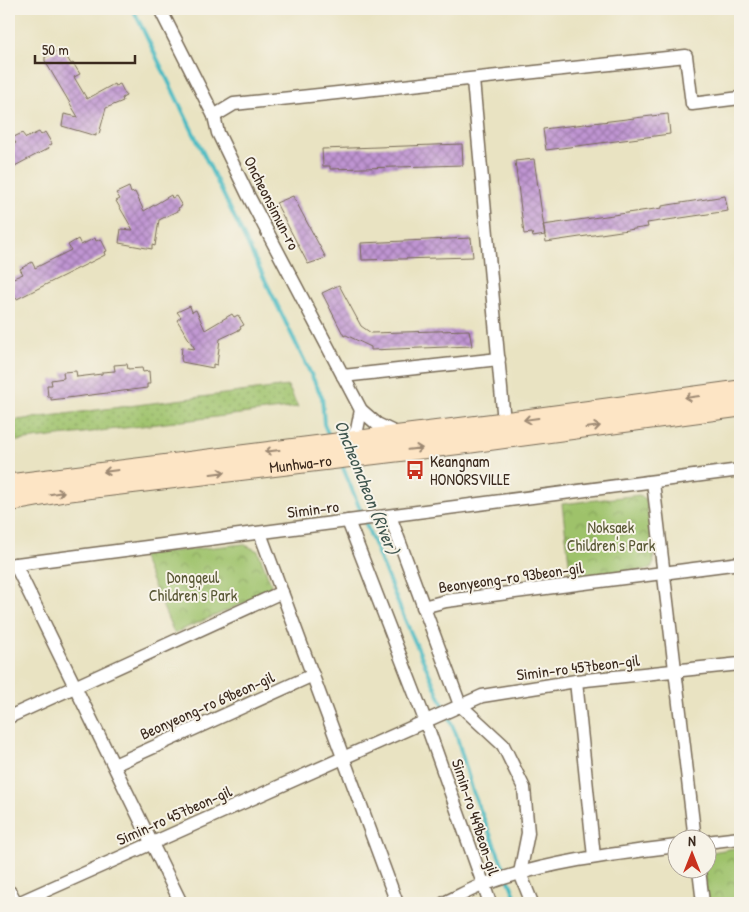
<svg xmlns="http://www.w3.org/2000/svg" width="749" height="912" font-family="'Patrick Hand',sans-serif">
<defs>
<pattern id="grass-dots" width="8" height="8" patternUnits="userSpaceOnUse" patternTransform="scale(1.25)"><rect width="8" height="8" fill="#9ec26b"/><path d="M2 2h.1M6 6h.1" fill="none" stroke="#829e57" stroke-width="1.8" stroke-linecap="round"/></pattern>
<pattern id="park-crowns" width="20" height="18" patternUnits="userSpaceOnUse" patternTransform="scale(1.25)"><rect width="20" height="18" fill="#9ec26b"/><path d="M2 6a3 3 0 1 1 6 0M12 15a3 3 0 1 1 6 0" fill="none" stroke="#829e57"/></pattern>
<pattern id="building-cross-hatch" width="8" height="8" patternUnits="userSpaceOnUse" patternTransform="scale(1.25)"><rect width="8" height="8" fill="#bf94d2"/><path d="M0 0l8 8M0 8l8-8" fill="none" stroke="#9c79aa"/></pattern>
</defs>
<rect width="100%" height="100%" fill="#f7f3e8"/>
<filter id="ink" filterUnits="userSpaceOnUse"><feTurbulence type="fractalNoise" baseFrequency=".02" numOctaves="2"/><feDisplacementMap in="SourceGraphic" scale="10" xChannelSelector="R" yChannelSelector="G"/><feConvolveMatrix kernelMatrix="1 2 1 2 8 2 1 2 1" color-interpolation-filters="sRGB"/></filter>
<filter id="wash" filterUnits="userSpaceOnUse"><feTurbulence type="fractalNoise" baseFrequency=".0096" numOctaves="4" result="noise"/><feDisplacementMap in="SourceGraphic" scale="20" xChannelSelector="R" yChannelSelector="G"/><feGaussianBlur stdDeviation="1.12" result="paint"/><feColorMatrix in="noise" values="0 0 0 0 0 0 0 0 0 0 0 0 0 0 0 0 0 1.4 0 .05"/><feComposite in="paint" operator="in"/></filter>
<g filter="url(#wash)">
<rect width="100%" height="100%" fill="#e9e3c2"/>
<polygon fill="url(#grass-dots)" stroke="#6c7644" points="288,386 298,407 9,442 9,421"/>
<g fill="url(#park-crowns)" stroke="#6c7644">
<polygon points="639,495 646,499 654,563 650,569 571,578 562,504"/>
<polygon points="243,544 258,551 271,584 268,593 174,633 141,555"/>
<polygon points="740,847 740,903 708,903 703,870 706,870 707,853"/>
</g>
<g fill="none" stroke-linecap="round" stroke-linejoin="round">
<g stroke="#4cbbc2" stroke-width="4">
<polyline points="133,9 322,397 324,424 330,438"/>
<polyline points="342,465 403,615 456,734 473,792 518,903"/>
</g>
</g>
<g id="blocks">
<g fill="url(#building-cross-hatch)">
<polygon points="59,50 62,56 65,54 71,64 73,63 80,74 74,77 87,99 114,84 115,86 120,84 126,96 122,98 123,101 106,108 99,134 96,133 96,136 62,126 64,114 78,117 45,61 45,57"/>
<polygon points="668,114 670,134 546,150 543,129"/>
<polygon points="39,132 41,135 45,132 52,144 48,146 49,148 9,169 9,146 16,143 12,138 22,133 26,138"/>
<polygon points="462,144 463,165 330,169 330,166 323,166 322,149"/>
<polygon points="534,159 545,235 533,237 532,233 524,234 515,161"/>
<polygon points="129,187 131,193 135,192 144,211 171,195 172,198 176,196 182,206 178,208 179,210 159,220 155,246 152,245 152,249 119,243 121,229 133,230 116,201 120,199 116,193"/>
<polygon points="293,196 326,258 308,264 276,203"/>
<polygon points="725,196 728,211 647,223 648,227 546,242 543,225 662,208 662,206"/>
<polygon points="95,238 96,241 101,239 107,251 104,252 105,255 17,299 14,298 9,287 14,284 11,279 23,274 20,269 32,262 35,268 71,250 68,245 78,239 81,245"/>
<polygon points="471,238 473,257 362,260 361,243"/>
<polygon points="339,285 361,326 371,333 469,330 472,346 371,350 371,347 346,335 344,336 322,293"/>
<polygon points="190,306 192,312 196,310 205,330 232,314 234,317 238,315 244,325 240,327 241,329 220,339 217,365 213,364 213,368 182,362 181,358 182,347 195,349 177,320 181,317 177,312"/>
<polygon points="127,364 128,369 142,368 143,372 149,371 150,384 147,384 147,388 51,400 51,397 48,397 47,385 52,385 51,380 64,378 63,372 76,371 77,377 102,374 102,372 115,371 114,365"/>
</g>
</g>
</g>
<g filter="url(#ink)">
<use href="#blocks" fill-opacity="0" stroke="#786b57" stroke-width="1"/>
<g fill="none" stroke-linecap="round" stroke-linejoin="round">
<g stroke="#786b57" stroke-width="15">
<g id="minor">
<polyline points="160,9 214,116 218,133 248,195 361,410 377,424 400,435"/>
<polyline points="473,80 504,422"/>
<polyline points="214,116 234,104 686,56 692,104 740,98"/>
<polyline points="343,376 499,359"/>
<polyline points="348,442 357,430 361,410"/>
<polyline points="653,482 695,840"/>
<polyline points="390,516 460,705 503,745 524,788 528,833 520,873 532,903"/>
<polyline points="348,521 425,720 490,903"/>
<polyline points="260,533 397,903"/>
<polyline points="15,564 181,903"/>
<polyline points="9,565 740,470"/>
<polyline points="423,607 446,601 740,563"/>
<polyline points="576,681 594,857"/>
<polyline points="9,717 282,592"/>
<polyline points="114,765 313,675"/>
<polyline points="706,842 740,838"/>
<polyline points="699,870 703,903"/>
<polyline points="18,903 482,696 576,681 740,664"/>
<path d="M444,903C457,897 471,889 485,884C547,862 612,854 676,846"/>
</g>
</g>
<g stroke="#786b57" stroke-width="19">
<polyline id="tertiary" points="9,894 14,903"/>
</g>
<g stroke="#786b57" stroke-width="21">
<g id="secondary">
<polyline points="9,484 504,422 740,390"/>
<path id="s1" d="M9,502L70,491L471,443L740,407"/>
</g>
</g>
<use href="#minor" stroke="#fff" stroke-width="12"/>
<use href="#tertiary" stroke="#fff" stroke-width="16"/>
<use href="#secondary" stroke="#fde5c5" stroke-width="19"/>
</g>
<defs><path id="oneway-shaft" d="M-6 0H5M1.5-3L5.5 0L1.5 3" fill="none" stroke-width="1.6" stroke-linecap="round" stroke-linejoin="round" transform="scale(1.25)"/></defs>
<g stroke="#9c8872">
<use href="#oneway-shaft" transform="translate(692 397) rotate(172)"/>
<use href="#oneway-shaft" transform="translate(531 419) rotate(172)"/>
<use href="#oneway-shaft" transform="translate(593 427) rotate(-8)"/>
<use href="#oneway-shaft" transform="translate(415 449) rotate(-6)"/>
<use href="#oneway-shaft" transform="translate(272 451) rotate(173)"/>
<use href="#oneway-shaft" transform="translate(111 471) rotate(173)"/>
<use href="#oneway-shaft" transform="translate(218 473) rotate(-7)"/>
<use href="#oneway-shaft" transform="translate(57 493) rotate(-10)"/>
</g>
</g>
<defs>
<g id="bus-bare" transform="scale(1.5)"><path d="M-5-6H5V4H4V6H2V4H-2V6H-4V4H-5ZM-3.5-4V0h7V-4ZM-3.5 1.2v1.5H-2V1.2ZM2 1.2v1.5H3.5V1.2Z" fill="#c8321e" stroke="#f7f3e8" stroke-width="2.5" paint-order="stroke"/></g>
</defs>
<g fill-rule="evenodd">
<use href="#bus-bare" x="415" y="470"/>
</g>
<g text-anchor="middle" dominant-baseline="central" stroke-width="4" stroke-linejoin="round" paint-order="stroke">
<g font-size="16" fill="#3b2a1e" stroke="#f7f3e8">
<text transform="translate(272 203) rotate(63)">Oncheonsimun-ro</text>
<text stroke="none"><textPath href="#s1" startOffset="294">Munhwa-ro</textPath></text>
<text transform="translate(313 509) rotate(-7)">Simin-ro</text>
<text transform="translate(511 577) rotate(-8)">Beonyeong-ro 93beon-gil</text>
<text transform="translate(578 667) rotate(-7)">Simin-ro 457beon-gil</text>
<text transform="translate(207 705) rotate(-24)">Beonyeong-ro 69beon-gil</text>
<text transform="translate(174 815) rotate(-24)">Simin-ro 457beon-gil</text>
<text transform="translate(476 817) rotate(72)">Simin-ro 449beon-gil</text>
</g>
<g font-size="16" fill="#3b2a1e" stroke="#f7f3e8" text-anchor="start">
<text x="430" y="461">Keangnam<tspan x="430" dy="18">HONORSVILLE</tspan></text>
</g>
<g font-size="16" fill="#595835" stroke="#f7f3e8">
<text x="611" y="527">Noksaek<tspan x="611" dy="18">Children's Park</tspan></text>
<text x="193" y="577">Donggeul<tspan x="193" dy="18">Children's Park</tspan></text>
</g>
<g font-size="18" font-style="italic" fill="#40564f" stroke="#f7f3e8">
<text transform="translate(367 487) rotate(68)">Oncheoncheon (River)</text>
</g>
</g>
<rect width="749" height="912" fill="none" stroke="#f7f3e8" stroke-width="30"/>
<g transform="translate(692 854)"><circle r="24" fill="#f7f3e8" stroke="#aca397"/>
<path d="M0-4L9 19L0 12L-9 19Z" fill="#c8321e"/>
<text y="-8" font-size="14" font-weight="bold" text-anchor="middle" fill="#3b2a1e">N</text>
</g>
<path d="M35 55v8h100v-8" fill="none" stroke="#3b2a1e" stroke-width="2.5"/>
<text x="42" y="55" font-size="15" fill="#3b2a1e" stroke="#f7f3e8" stroke-width="4" paint-order="stroke">50 m</text>
</svg>
